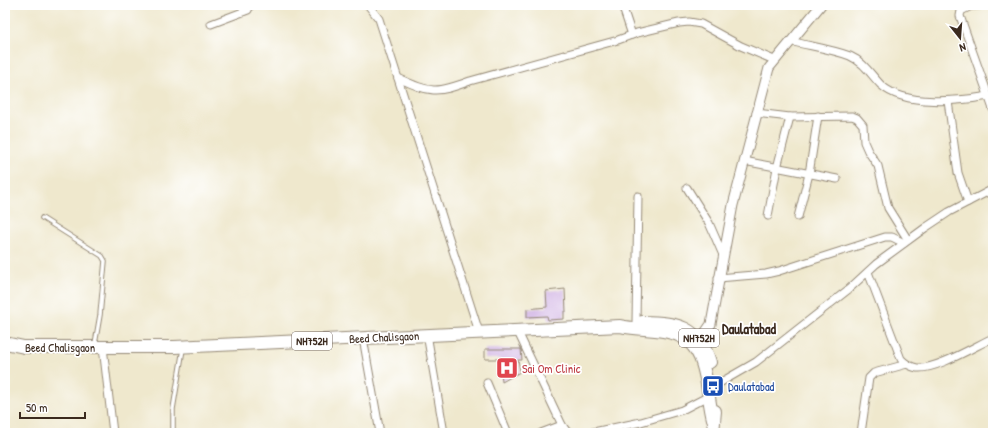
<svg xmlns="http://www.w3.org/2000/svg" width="998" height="438" font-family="'Patrick Hand',sans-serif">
<rect width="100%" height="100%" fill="#fff"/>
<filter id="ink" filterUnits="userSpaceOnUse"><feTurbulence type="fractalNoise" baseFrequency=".025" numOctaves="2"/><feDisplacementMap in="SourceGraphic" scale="8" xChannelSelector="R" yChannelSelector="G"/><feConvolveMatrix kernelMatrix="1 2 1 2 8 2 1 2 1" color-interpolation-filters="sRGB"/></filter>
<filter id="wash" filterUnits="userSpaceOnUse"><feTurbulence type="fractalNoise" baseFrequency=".012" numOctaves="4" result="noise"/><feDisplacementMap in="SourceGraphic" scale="16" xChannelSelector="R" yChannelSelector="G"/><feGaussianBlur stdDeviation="0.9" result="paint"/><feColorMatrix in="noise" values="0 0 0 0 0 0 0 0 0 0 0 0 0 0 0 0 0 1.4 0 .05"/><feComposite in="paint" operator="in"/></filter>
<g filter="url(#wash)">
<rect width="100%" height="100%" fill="#efe8cd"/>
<g id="blocks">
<g fill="#ceaee2">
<polygon points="565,289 566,312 564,312 564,319 548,320 547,316 527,317 527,309 547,307 546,291"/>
<polygon points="485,349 521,349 522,360 518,360 520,372 502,382 500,359 485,359"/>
</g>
</g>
</g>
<g filter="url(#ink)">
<use href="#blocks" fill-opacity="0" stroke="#958976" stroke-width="1"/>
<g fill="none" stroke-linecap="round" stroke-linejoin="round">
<g stroke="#958976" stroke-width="5.5">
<g id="service">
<polyline points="42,218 102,256 105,261 100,315 95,344"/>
<polyline points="173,433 173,409 183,349"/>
</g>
</g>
<g stroke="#958976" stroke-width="9">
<g id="minor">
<polyline points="368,5 379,19 479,332"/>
<polyline points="622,5 632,35"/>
<polyline points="993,5 971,6 961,11 960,16 993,109"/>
<polyline points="211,24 248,10 250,5"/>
<path d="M790,41C809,46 831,49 850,56C864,62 871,75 881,85C905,107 960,101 989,96"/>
<path d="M398,78C431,93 436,94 470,81L618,40L637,33L679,23L689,22L701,24L741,46L774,60"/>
<polyline points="948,101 958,173 968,202"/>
<polyline points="756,113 790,117 852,116 857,118 863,125 864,142 868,151 878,166 888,208 908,240"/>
<polyline points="744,161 837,179"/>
<polyline points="687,188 709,223 723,255"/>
<polyline points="768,216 777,168 790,117"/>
<polyline points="798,217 809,174 818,116"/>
<path d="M868,272L901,359C905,363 911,367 917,368C936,370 975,346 993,338"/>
<polyline points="718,278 766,274 779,271 885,237 892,237 904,243"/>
<polyline points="636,322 638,196"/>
<polyline points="517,330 562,425 568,433"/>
<polyline points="427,334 444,433"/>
<polyline points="363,338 380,433"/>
<polyline points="103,347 113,433"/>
<polyline points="487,383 508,433"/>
<polyline points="716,385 756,362 849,289 876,264 925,228 949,212 993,189"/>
<polyline points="541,433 562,425"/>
<polyline points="589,433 641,422 682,410 709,396"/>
<polyline points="861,433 869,378 874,373 907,364"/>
</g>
</g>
<g stroke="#958976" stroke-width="11">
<polyline id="tertiary" points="700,340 711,324 733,205 769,68 821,5"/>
</g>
<g stroke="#958976" stroke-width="14">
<g id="trunk">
<path d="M642,322C676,322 699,326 710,362"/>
<path d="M5,343L24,347H174L620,326C637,330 655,328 672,333C710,343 705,389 713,419"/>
<polyline points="713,433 715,411"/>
</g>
</g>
<use href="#service" stroke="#fff" stroke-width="3.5"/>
<use href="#minor" stroke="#fff" stroke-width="7"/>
<use href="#tertiary" stroke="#fff" stroke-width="9"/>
<use href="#trunk" stroke="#fff" stroke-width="12"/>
</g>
</g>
<defs>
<g id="hospital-square" transform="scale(1.15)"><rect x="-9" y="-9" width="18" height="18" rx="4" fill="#e0444e" stroke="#fff"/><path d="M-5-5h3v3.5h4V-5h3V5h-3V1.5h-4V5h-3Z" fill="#fff"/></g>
<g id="bus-square" transform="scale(1.15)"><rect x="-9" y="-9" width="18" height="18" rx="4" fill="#1a4fb4" stroke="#fff"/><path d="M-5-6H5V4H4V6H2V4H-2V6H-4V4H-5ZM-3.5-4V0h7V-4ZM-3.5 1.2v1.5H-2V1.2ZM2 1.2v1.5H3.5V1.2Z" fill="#fff"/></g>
</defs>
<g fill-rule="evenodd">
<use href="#hospital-square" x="507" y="368"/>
<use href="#bus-square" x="713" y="386"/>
</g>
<g text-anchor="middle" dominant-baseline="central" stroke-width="3.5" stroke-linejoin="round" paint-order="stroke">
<g fill="#fff" stroke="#766a62" stroke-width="1">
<rect x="679" y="329" width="40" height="18" rx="3"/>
<rect x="292" y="332" width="40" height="18" rx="3"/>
</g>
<g font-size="11" font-weight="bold" fill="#3b2a1e">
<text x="699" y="338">NH752H</text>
<text x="312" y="341">NH752H</text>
</g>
<g font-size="12" fill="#3b2a1e" stroke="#fff">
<text transform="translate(384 337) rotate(-3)">Beed Chalisgaon</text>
<text x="60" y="347">Beed Chalisgaon</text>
</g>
<g font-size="12" fill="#be3a42" stroke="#fff" text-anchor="start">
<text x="522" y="368">Sai Om Clinic</text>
</g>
<g font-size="12" fill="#164399" stroke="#fff" text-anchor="start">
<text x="728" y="386">Daulatabad</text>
</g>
<g font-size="14" font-weight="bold" fill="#3b2a1e" stroke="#fff">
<text x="749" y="328">Daulatabad</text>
</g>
</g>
<rect width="998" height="438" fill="none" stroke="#fff" stroke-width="20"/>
<g transform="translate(960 38) rotate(163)" stroke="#ffffff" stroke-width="3" paint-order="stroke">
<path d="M0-3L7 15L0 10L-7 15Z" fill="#3b2a1e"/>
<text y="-6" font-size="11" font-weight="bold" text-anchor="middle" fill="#3b2a1e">N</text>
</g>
<path d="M20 412v6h65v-6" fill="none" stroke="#3b2a1e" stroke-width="2"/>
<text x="26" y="412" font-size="12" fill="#3b2a1e" stroke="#ffffff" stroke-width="3" paint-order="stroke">50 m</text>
</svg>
